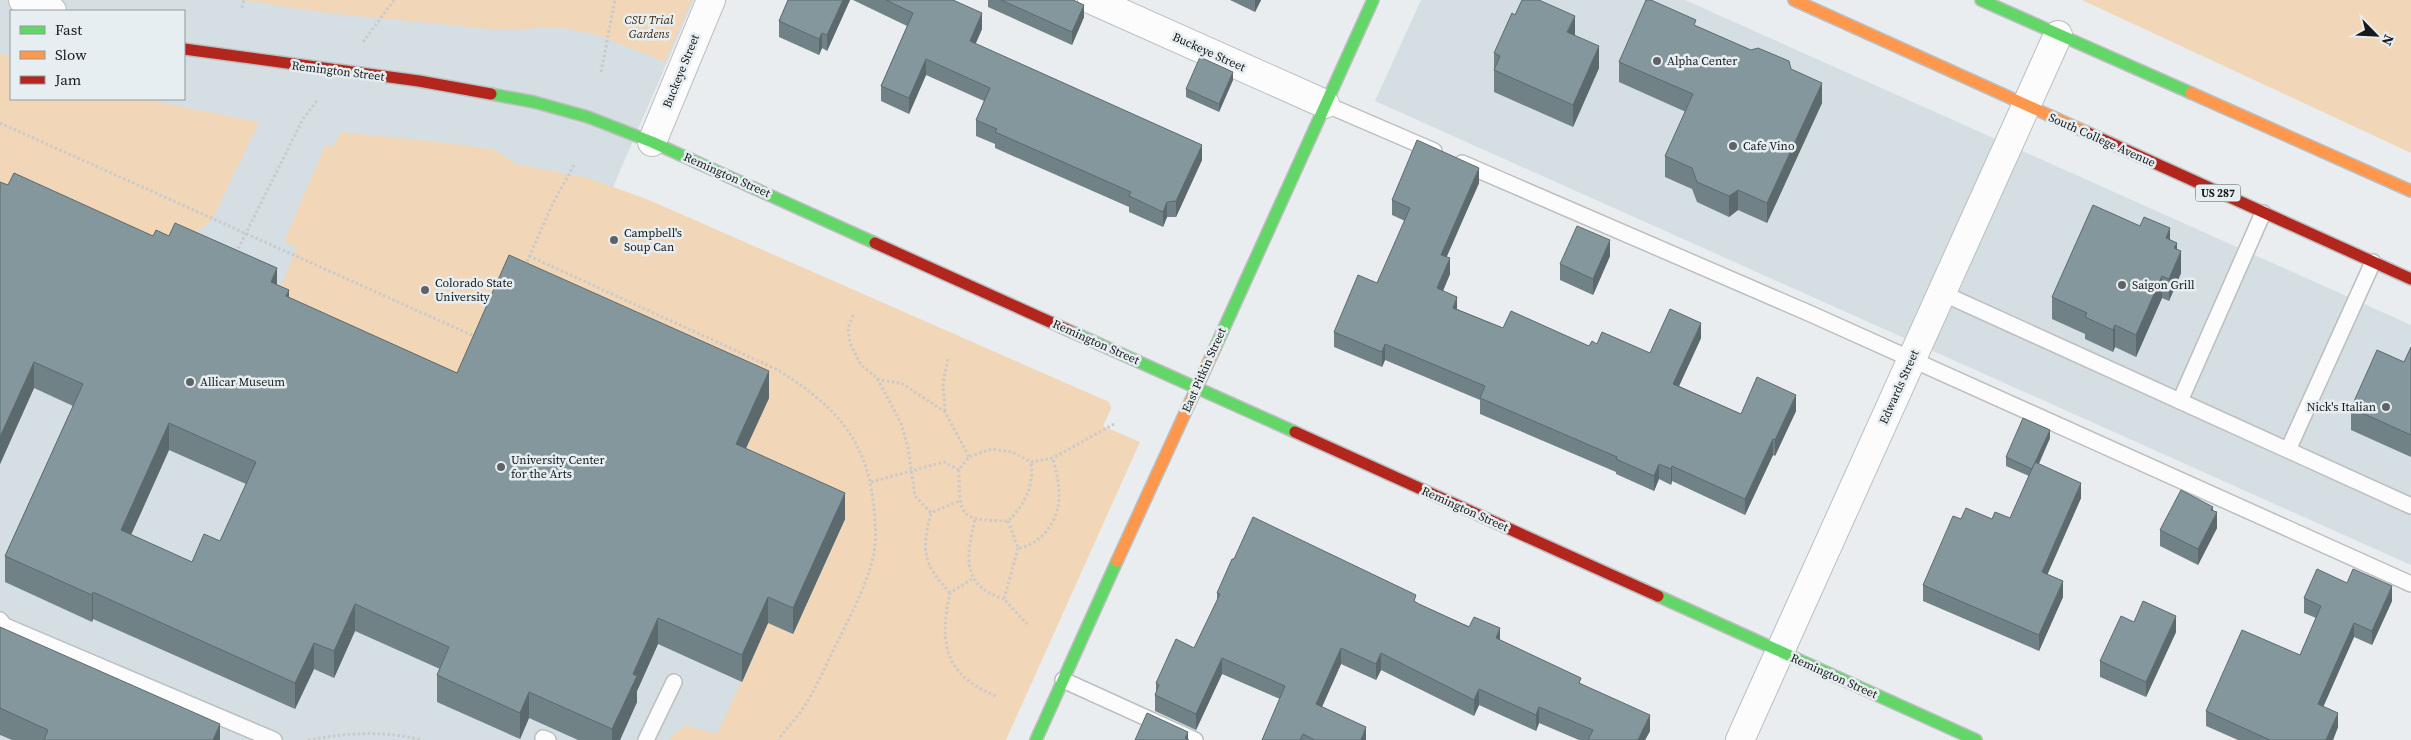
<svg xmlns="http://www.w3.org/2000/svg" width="2411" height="740" font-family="'Source Serif 4',serif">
<rect width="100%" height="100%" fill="#e9edef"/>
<g fill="#d4dee3" fill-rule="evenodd">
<path d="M0,0H694L613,187L1109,402L1111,408L1103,426L969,740H0ZM11,11H184V99H11Z"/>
<polygon points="1421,0 1685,0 2411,325 2411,565 1375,101"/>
</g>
<g fill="#f2d6b8">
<polygon points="242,0 692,0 665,62 595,34 557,27 502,30 327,13"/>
<polygon points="2082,0 2411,0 2411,153"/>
<polygon points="0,53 11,57 11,99 144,99 259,122 212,220 175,249 0,208"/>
<polygon points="341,132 440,142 495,150 516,164 588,178 649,200 1109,402 1111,408 1103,426 1140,442 1006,740 668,740 685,725 717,734 768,623 793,634 845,520 454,404 277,295 297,248 284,241 326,144 333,147"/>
</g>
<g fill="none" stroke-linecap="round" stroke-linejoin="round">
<g stroke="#bcbfc0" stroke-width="18">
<g id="lane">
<polyline points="1325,104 1434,151"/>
<polyline points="1462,163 1811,314 2411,584"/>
<polyline points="1942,293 2411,506"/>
<polyline points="2180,401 2263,213"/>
<polyline points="2288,450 2373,262"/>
<polyline points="0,620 5,626 274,740"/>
<polyline points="1063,680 1195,740"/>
<polyline points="543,738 548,740"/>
<polyline points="646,740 674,682"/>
</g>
</g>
<g stroke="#bcbfc0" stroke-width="30">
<g id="street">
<polyline points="23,0 52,11"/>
<polyline points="1092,0 1325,104"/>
<polyline points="652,142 711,0"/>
<polyline points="1740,740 2058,35"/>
</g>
</g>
<g stroke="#bcbfc0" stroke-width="14">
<g id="fast">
<polyline points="1981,0 2191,93"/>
<polyline points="491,94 534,102 588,117 652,142 875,243"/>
<polyline points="1070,331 1295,432"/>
<polyline points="1215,348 1373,0"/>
<polyline points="1658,596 1976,740"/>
<polyline points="1036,740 1117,561"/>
</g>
</g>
<g stroke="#bcbfc0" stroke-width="14">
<g id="slow">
<polyline points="1794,0 2086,132"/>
<polyline points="2191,93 2411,191"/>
<polyline points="1117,561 1215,348"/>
</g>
</g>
<g stroke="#bcbfc0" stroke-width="14">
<g id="jam">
<polyline points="184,49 419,81 491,94"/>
<polyline points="2086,132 2411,279"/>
<polyline points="875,243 1070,331"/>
<polyline points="1295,432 1658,596"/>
</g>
</g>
<g stroke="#c9cbcb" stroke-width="3" stroke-dasharray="2.5 2.5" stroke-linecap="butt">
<polyline points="242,8 244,0"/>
<polyline points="363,42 394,0"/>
<polyline points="601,72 615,0"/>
<polyline points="0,123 476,337"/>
<polyline points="236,253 303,119 318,99"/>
<path d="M529,256L776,369C830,402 865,435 873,500C875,517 877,535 874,553C868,582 853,610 840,637C828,660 818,685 804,707C796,719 786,729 778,740"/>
<polyline points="525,266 552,205 574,165"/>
<polyline points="853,315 848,328 850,343 861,365 877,378 901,423 908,448 915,496 931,513"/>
<polyline points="877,379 903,384 945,412 969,457"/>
<polyline points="945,411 943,383 948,358"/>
<path d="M959,470C959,517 959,520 1008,521C1025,504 1034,487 1031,462"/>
<polyline points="871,482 944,462 959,470 969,457 991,449 1012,452 1031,462 1053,458 1114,424"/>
<path d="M975,520C966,556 961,586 1004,599"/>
<path d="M1008,521L1018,548C1028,547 1038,541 1045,533C1065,508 1060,487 1053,458"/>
<polyline points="1018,548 1004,599 1027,624"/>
<path d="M972,579L950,593C939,643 944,675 996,696"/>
<path d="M950,593C923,564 921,550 931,513L959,501"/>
<path d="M308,740C348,733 382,730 422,740"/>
</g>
<use href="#lane" stroke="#fcfcfd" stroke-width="15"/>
<use href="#street" stroke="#fcfcfd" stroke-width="28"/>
<use href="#fast" stroke="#63d668" stroke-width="11"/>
<use href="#slow" stroke="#ff974d" stroke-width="11"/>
<use href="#jam" stroke="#b3261e" stroke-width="11"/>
</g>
<g fill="#718287" fill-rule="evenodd">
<polygon points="788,0 850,0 827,51 822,48 819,55 779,37 779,21"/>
<polygon points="853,0 953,0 982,29 975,44 1202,160 1176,217 1167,217 1163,227 1129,212 1129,207 995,148 995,144 976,136 976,120 984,101 926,75 909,114 881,101 881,86 907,26"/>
<polygon points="988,0 1073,0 1084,17 1072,45 988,7"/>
<polygon points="1230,0 1261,0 1255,12"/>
<polygon points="1696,26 1791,69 1822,103 1767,223 1738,210 1729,217 1697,202 1692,189 1665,177 1665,156 1686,112 1619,82 1619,62"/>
<polygon points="1575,36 1599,68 1573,127 1494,92 1494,53"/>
<polygon points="1233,80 1219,112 1186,97 1186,89"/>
<path d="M0,182L8,185L153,236L277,285L289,298L457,373L769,398L746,448L845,519L793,634L768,623L742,682L658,644L637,691V702L620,740H578L529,718L520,739L437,702V675L440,669L355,631L334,678L314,669L295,709L93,619L92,622L5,582V556L73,406L34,388L0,464ZM169,450L246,484L220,541L192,562L131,535Z"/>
<polygon points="1479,183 1446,257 1450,274 1443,291 1457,309 1503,328 1589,346 1597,344 1650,353 1701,338 1679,386 1741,414 1796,411 1775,456 1773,455 1745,515 1672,481 1671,485 1659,479 1654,491 1616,474 1616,472 1480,414 1480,400 1385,360 1382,367 1334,347 1334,332 1377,283 1405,221 1392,215 1392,200"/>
<polygon points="2170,239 2177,249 2181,273 2169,301 2162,298 2136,357 2115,347 2113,352 2085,339 2085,334 2052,319 2052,297"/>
<polygon points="1610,256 1593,295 1560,280 1560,264"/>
<polygon points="2411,347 2411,457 2351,430 2351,408 2404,362"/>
<polygon points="2050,438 2039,464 2081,498 2047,574 2063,597 2039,651 1923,601 1923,585 1961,519 1992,519 2010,518 2029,476 2006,466 2006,457"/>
<polygon points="2213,511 2217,528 2198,565 2160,546 2160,530"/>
<polygon points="2347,583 2392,601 2372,645 2354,637 2323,706 2338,727 2333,740 2238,740 2206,726 2206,711 2300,655 2316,618 2304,613 2304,598"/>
<polygon points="1217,593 1416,603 1500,640 1581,684 1650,731 1645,740 1579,740 1539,723 1536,731 1479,705 1474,716 1381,670 1376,680 1341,664 1322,707 1366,740 1262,740 1280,699 1222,674 1196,730 1155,711 1155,695 1156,692 1156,683 1194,648 1217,601"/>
<polygon points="0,627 220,740 12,740 0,735"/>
<polygon points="2176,632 2146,697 2100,677 2100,661"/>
</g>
<g fill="#5c6a6e">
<polygon points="843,0 850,0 827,51 827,35"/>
<polygon points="1255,0 1261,0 1255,12"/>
<polygon points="1084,5 1084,17 1072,45 1072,32"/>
<polygon points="982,13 982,29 970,57 970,41"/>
<polygon points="1575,16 1575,38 1567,32"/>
<polygon points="822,33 822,48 819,55 819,39"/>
<polygon points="1599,46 1599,68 1573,127 1573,105"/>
<polygon points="926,59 926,75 909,114 909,98"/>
<polygon points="1233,72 1233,80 1219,112 1219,104"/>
<polygon points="1822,83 1822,103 1767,223 1767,203"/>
<polygon points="1202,145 1202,160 1176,217 1176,201"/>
<polygon points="1479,168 1479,183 1441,270 1441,255"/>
<polygon points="1738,190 1738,210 1729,217 1729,196"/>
<polygon points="1167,202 1167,217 1163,227 1163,212"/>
<polygon points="2170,228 2170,250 2166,238"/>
<polygon points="1610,240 1610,256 1593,295 1593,279"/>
<polygon points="2177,243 2177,261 2181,251 2181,273 2169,301 2169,279 2174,248"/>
<polygon points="1450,258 1450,274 1437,304 1437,288"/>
<polygon points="277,268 277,295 271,282"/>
<polygon points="2162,276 2162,298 2136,357 2136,335"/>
<polygon points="289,290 289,317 286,296"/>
<polygon points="1457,297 1457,312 1453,308"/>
<polygon points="1701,323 1701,338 1673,399 1673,384"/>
<polygon points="2115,325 2115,347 2113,352 2113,330"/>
<polygon points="1385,344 1385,360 1382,367 1382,352"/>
<polygon points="34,362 34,388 0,464 0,437"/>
<polygon points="769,371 769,398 736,470 736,444"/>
<polygon points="1796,395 1796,411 1775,456 1775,440"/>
<polygon points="169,423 169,450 121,557 121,530"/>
<polygon points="2050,430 2050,438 2032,477 2032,469"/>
<polygon points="1773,439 1773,455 1745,515 1745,499"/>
<polygon points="1659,464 1659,479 1654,491 1654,476"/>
<polygon points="1672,466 1672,481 1671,485 1671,469"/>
<polygon points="2081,483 2081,498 2042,587 2042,572"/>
<polygon points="845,493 845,519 793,634 793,608"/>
<polygon points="2213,507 2213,520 2217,512 2217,528 2198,565 2198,549 2211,510"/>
<polygon points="2063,581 2063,597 2039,651 2039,635"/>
<polygon points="2392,586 2392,601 2372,645 2372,631"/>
<polygon points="93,592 93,619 92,622 92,595"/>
<polygon points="768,597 768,623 742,682 742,655"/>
<polygon points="355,604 355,631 334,678 334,651"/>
<polygon points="2176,616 2176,632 2146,697 2146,682"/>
<polygon points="658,618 658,644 637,691 637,702 620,740 612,740 612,729 633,674"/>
<polygon points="2354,623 2354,637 2318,719 2318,704"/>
<polygon points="1500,628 1500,644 1496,638"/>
<polygon points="314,643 314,669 295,709 295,683"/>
<polygon points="1341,648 1341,664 1316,720 1316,704"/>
<polygon points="1381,653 1381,670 1376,680 1376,664"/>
<polygon points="1222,658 1222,674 1196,730 1196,714"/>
<polygon points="1479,689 1479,705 1474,716 1474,700"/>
<polygon points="529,692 529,718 520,739 520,713"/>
<polygon points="1539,707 1539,723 1536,731 1536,715"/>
<polygon points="2338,713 2338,727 2333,740 2326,740"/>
<polygon points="1650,715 1650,731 1645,740 1638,740"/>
<polygon points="220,724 220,740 213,740"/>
<polygon points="1366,727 1366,740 1361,740"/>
<polygon points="1188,732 1188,740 1185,738"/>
</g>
<g fill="#83979d" stroke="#5c6a6e" fill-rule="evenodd">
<polygon points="788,0 843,0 827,35 822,33 819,39 779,21"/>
<polygon points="886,0 953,0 982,13 970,41 1202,145 1176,201 1167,202 1163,212 1129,196 1131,192 995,132 997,129 976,120 990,88 926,59 909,98 881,86 913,13"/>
<polygon points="1001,0 1073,0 1084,5 1072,32"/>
<polygon points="1522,0 1539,0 1575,16 1567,32 1599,46 1573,105 1494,70 1500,56 1494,53 1512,13 1515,15"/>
<polygon points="1646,0 1651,0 1696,20 1694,25 1751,50 1758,48 1789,61 1791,69 1822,83 1767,203 1738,190 1729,196 1697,182 1692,168 1665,156 1693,94 1619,62"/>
<polygon points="1200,57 1233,72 1219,104 1186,89"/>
<polygon points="1417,140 1479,168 1441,255 1450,258 1437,288 1457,297 1453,308 1503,328 1511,311 1589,346 1592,341 1597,344 1602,332 1650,353 1670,309 1701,323 1673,384 1741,414 1757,377 1796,395 1775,440 1773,439 1745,499 1672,466 1671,469 1659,464 1654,476 1616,459 1617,457 1480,398 1485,386 1385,344 1382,352 1334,332 1358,275 1377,283 1410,208 1392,200"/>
<path d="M14,173L153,236L156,230L169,236L175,223L277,268L271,282L289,290L286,296L457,373L509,255L769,371L736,444L845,493L793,608L768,597L742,655L658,618L633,674L637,676L612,729L529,692L520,713L437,675L449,647L355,604L334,651L314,643L295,683L93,592L92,595L5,556L83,384L34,362L0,437V182L8,185ZM169,423L256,462L220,541L204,534L192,562L121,530Z"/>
<polygon points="2093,205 2140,226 2144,217 2170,228 2166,238 2177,243 2174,248 2181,251 2169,279 2162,276 2136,335 2115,325 2113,330 2085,317 2087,313 2052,297"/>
<polygon points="1577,226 1610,240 1593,279 1560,264"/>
<polygon points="2411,347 2411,435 2351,408 2377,350 2404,362"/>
<polygon points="2023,418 2050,430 2032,469 2006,457"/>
<polygon points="2035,462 2081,483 2042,572 2063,581 2039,635 1923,585 1953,516 1961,519 1966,508 1992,519 1995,512 2010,518"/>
<polygon points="2181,490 2213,507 2211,510 2217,512 2198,549 2160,530"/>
<polygon points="1253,517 1416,595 1414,601 1419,604 1469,627 1474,617 1500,628 1496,638 1581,678 1579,683 1650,715 1638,740 1588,740 1593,730 1539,707 1536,715 1479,689 1474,700 1381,653 1376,664 1341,648 1316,704 1366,727 1361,740 1315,740 1303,734 1300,740 1262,740 1285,686 1222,658 1196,714 1155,695 1159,685 1156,683 1176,639 1194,648 1220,594 1217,593 1232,559 1234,559"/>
<polygon points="2317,569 2347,583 2353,569 2392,586 2372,631 2354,623 2318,704 2338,713 2326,740 2270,740 2206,711 2242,630 2300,655 2321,606 2304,598"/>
<polygon points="2143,601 2176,616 2146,682 2100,661 2121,616 2134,622"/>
<polygon points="0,627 220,724 213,740 44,740 48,730 0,708"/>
<polygon points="1147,713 1188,732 1185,738 1189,740 1135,740"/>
</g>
<g fill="#606365" stroke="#e7eef1" stroke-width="2">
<circle cx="1657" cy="61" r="5"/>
<circle cx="1733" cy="146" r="5"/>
<circle cx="614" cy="240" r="5"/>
<circle cx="2122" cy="285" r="5"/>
<circle cx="425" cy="290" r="5"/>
<circle cx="190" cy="382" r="5"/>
<circle cx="2386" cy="407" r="5"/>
<circle cx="501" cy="467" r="5"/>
</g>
<g text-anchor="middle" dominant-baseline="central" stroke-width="5" stroke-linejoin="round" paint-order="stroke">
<rect fill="#e7eef1" stroke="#55595a" stroke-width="1" x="2195.5" y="184.5" width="45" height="17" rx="4"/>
<g font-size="11" font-weight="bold" fill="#17191a">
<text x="2218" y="193">US 287</text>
</g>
<g font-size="12" font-style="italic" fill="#40270a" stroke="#e7eef1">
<text x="649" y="20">CSU Trial<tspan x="649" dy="14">Gardens</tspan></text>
</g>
<g font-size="12" fill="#17191a" stroke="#e7eef1">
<text transform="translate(1209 52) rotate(24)">Buckeye Street</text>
<text transform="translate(338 71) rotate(7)">Remington Street</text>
<text transform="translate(681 71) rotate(-68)">Buckeye Street</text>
<text transform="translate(2102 140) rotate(24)">South College Avenue</text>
<text transform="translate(727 175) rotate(24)">Remington Street</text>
<text transform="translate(1096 342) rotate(24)">Remington Street</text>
<text transform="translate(1204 370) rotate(-66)">East Pitkin Street</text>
<text transform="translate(1899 387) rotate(-66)">Edwards Street</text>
<text transform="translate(1465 509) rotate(24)">Remington Street</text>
<text transform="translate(1834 676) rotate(24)">Remington Street</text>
</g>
<g font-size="12" fill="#17191a" stroke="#e7eef1" text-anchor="start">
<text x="1667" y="61">Alpha Center</text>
<text x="1743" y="146">Cafe Vino</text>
<text x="624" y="233">Campbell's<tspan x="624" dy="14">Soup Can</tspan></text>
<text x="435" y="283">Colorado State<tspan x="435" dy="14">University</tspan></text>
<text x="2132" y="285">Saigon Grill</text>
<text x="200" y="382">Allicar Museum</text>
<text x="2376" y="407" text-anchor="end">Nick's Italian</text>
<text x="511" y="460">University Center<tspan x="511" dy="14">for the Arts</tspan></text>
</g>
</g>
<rect x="10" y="10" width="175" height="90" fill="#e7eef1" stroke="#94999b"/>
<rect x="20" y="26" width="25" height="8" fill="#63d668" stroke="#94999b"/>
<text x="55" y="35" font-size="15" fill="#17191a">Fast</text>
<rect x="20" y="51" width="25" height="8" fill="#ff974d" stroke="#94999b"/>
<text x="55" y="60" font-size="15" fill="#17191a">Slow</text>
<rect x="20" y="76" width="25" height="8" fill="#b3261e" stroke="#94999b"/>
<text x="55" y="85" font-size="15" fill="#17191a">Jam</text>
<g transform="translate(2376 35) rotate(114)" stroke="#e7eef1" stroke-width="4" paint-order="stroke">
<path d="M0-4L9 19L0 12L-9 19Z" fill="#17191a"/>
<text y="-8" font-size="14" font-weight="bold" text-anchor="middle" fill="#17191a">N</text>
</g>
</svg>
